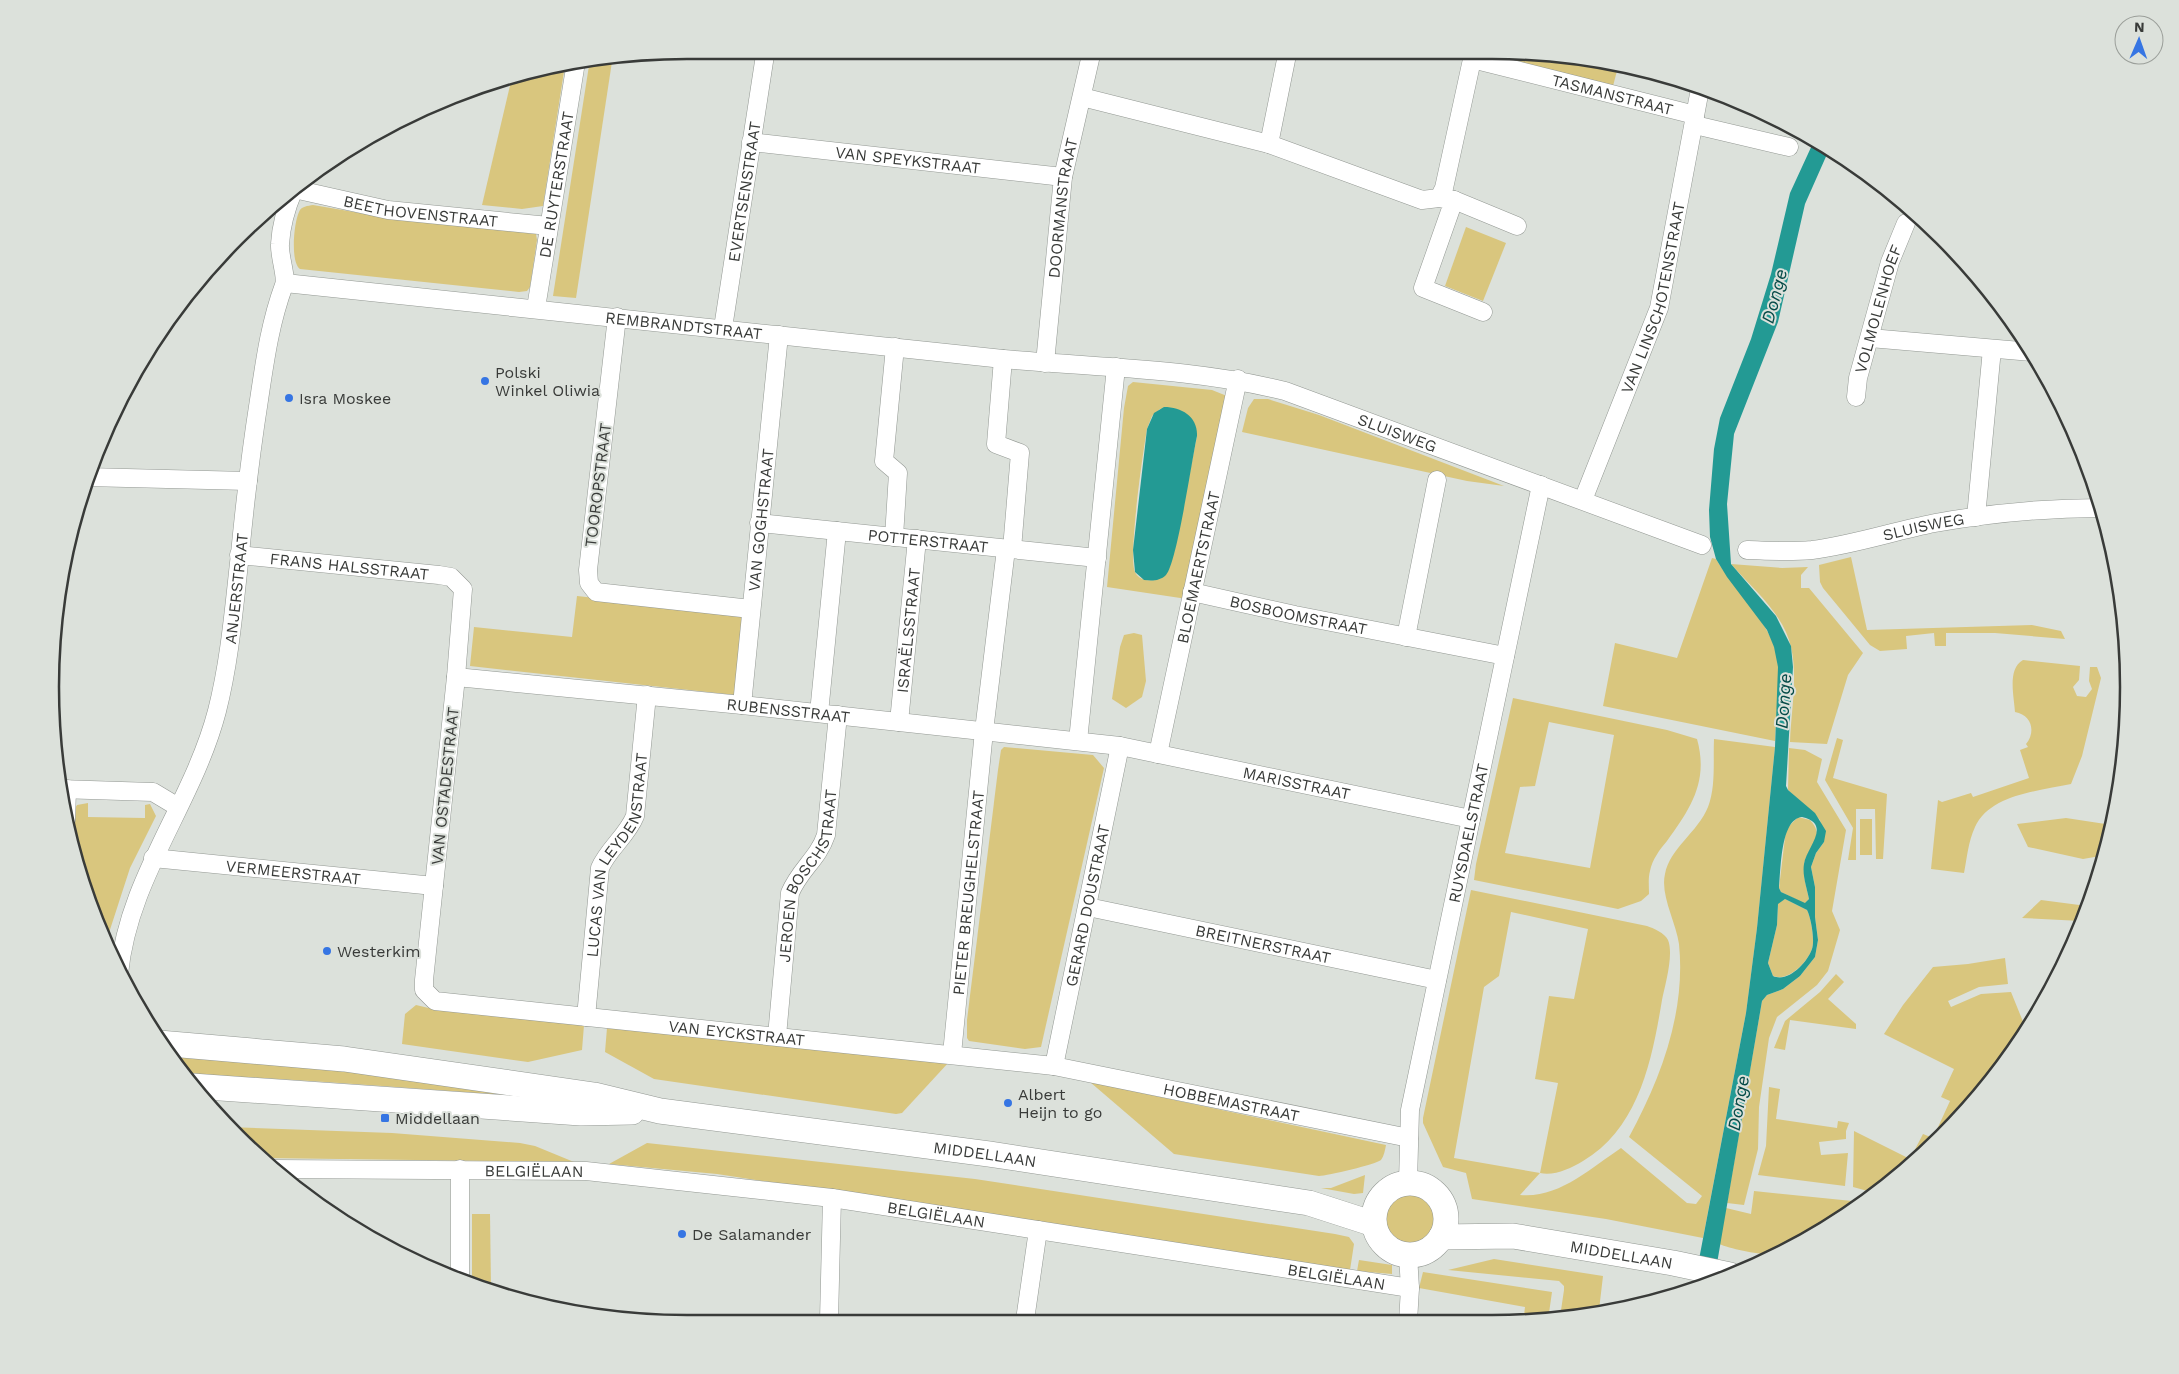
<svg xmlns="http://www.w3.org/2000/svg" width="2179" height="1374" font-family="'Work Sans',sans-serif">
<rect width="100%" height="100%" fill="#dce1db"/>
<g fill="#d9c67e" fill-rule="evenodd">
<polygon points="604,55 613,55 576,298 553,296 590,59"/>
<polygon points="1486,55 1575,55 1618,67 1613,86"/>
<polygon points="565,65 543,206 522,209 482,205 512,77"/>
<path d="M313,205L366,214L536,234L537,240L530,287L527,291L519,292L300,269C290,262 294,222 299,212C301,206 308,206 313,205Z"/>
<polygon points="1466,227 1506,243 1483,301 1445,286"/>
<path d="M1133,382L1212,390L1227,396L1187,599L1107,587L1124,408L1128,386ZM1160,409L1197,436L1174,552L1155,580C1147,581 1139,580 1135,572C1128,556 1143,452 1147,429L1152,416Z"/>
<polygon points="1254,399 1268,399 1319,415 1504,486 1467,481 1242,432 1248,408"/>
<polygon points="1851,557 1867,630 2032,625 2061,631 2065,639 1995,633 1946,633 1946,646 1935,646 1934,633 1906,636 1907,649 1880,651 1870,645 1823,588 1820,582 1819,565"/>
<path d="M1712,558L1716,559C1732,586 1767,620 1775,649C1783,677 1776,712 1775,741L1603,706L1615,643L1677,658Z"/>
<path d="M1731,564L1782,568L1808,567L1801,575V588H1809L1863,653L1848,675L1827,744L1790,742C1791,712 1798,677 1791,647C1784,614 1752,588 1731,564Z"/>
<polygon points="577,596 742,614 735,695 470,666 474,627 572,637"/>
<polygon points="1134,633 1142,635 1146,681 1142,697 1126,708 1112,699 1120,647 1124,635"/>
<path d="M2023,660L2080,666L2079,680L2073,687L2077,696L2086,697L2092,689L2089,681L2090,667H2097L2101,678L2082,756L2071,784C2039,791 1990,794 1975,827C1968,842 1967,858 1964,873L1931,869L1938,800L1942,802L1971,793L1973,797L2029,778L2020,750L2028,747L2026,744C2036,732 2032,715 2015,712C2014,696 2007,669 2023,660Z"/>
<path d="M1513,698L1667,730L1697,739C1709,782 1690,809 1667,841C1660,849 1652,860 1650,871C1648,878 1649,886 1649,894L1641,901L1618,909L1474,880L1476,864ZM1549,722L1614,735L1590,868L1505,853L1520,787L1535,786Z"/>
<polygon points="1837,738 1843,740 1833,778 1887,794 1883,859 1876,859 1875,809 1856,809 1856,860 1848,860 1853,828 1825,780"/>
<path d="M1714,739L1775,747L1757,928L1746,1013L1703,1238L1606,1219L1472,1199L1466,1173L1443,1167L1423,1123V1118L1471,890L1647,926C1653,928 1665,933 1668,940C1674,955 1665,985 1662,1000C1652,1060 1639,1128 1583,1161C1570,1169 1554,1176 1540,1173L1520,1195C1558,1199 1591,1168 1621,1148L1687,1203L1696,1204L1702,1196L1629,1137C1661,1078 1686,1012 1679,944C1676,922 1660,895 1665,874C1670,848 1698,832 1708,807C1716,787 1713,760 1714,739ZM1511,912L1588,929L1574,999L1549,996L1535,1079L1558,1083L1540,1173L1454,1158L1484,987L1499,976Z"/>
<polygon points="1004,747 1093,755 1104,768 1041,1047 1025,1049 969,1041 967,1038 967,1020 998,770 1001,750"/>
<polygon points="1789,748 1805,750 1822,759 1817,782 1846,830 1832,911 1840,930 1828,971 1817,985 1777,1017 1769,1038 1759,1107 1758,1149 1744,1205 1727,1203 1762,1001 1767,995 1783,989 1800,976 1815,957 1818,940 1815,917 1815,887 1811,867 1816,853 1824,842 1820,820 1788,790"/>
<polygon points="88,803 88,817 145,818 145,805 150,804 156,816 130,868 106,942 73,855 74,810 77,805"/>
<path d="M1798,817L1810,820C1828,839 1805,847 1804,867C1803,877 1807,889 1809,899L1805,904L1781,892L1779,888L1786,829Z"/>
<polygon points="2066,818 2112,825 2106,855 2083,859 2028,847 2017,824"/>
<rect x="1860" y="819" width="12" height="36"/>
<path d="M1785,899L1807,910C1811,918 1815,940 1812,949C1807,963 1788,982 1773,976L1768,963L1777,925L1778,903Z"/>
<polygon points="2041,900 2087,906 2081,921 2022,918"/>
<polygon points="2005,958 2008,984 1979,987 1948,1001 1951,1007 1981,994 2011,992 2026,1029 1991,1081 1912,1166 1875,1193 1853,1187 1854,1131 1910,1159 1923,1134 1933,1138 1950,1101 1941,1097 1954,1069 1884,1034 1903,1005 1933,967 1968,964"/>
<polygon points="1836,974 1844,982 1828,999 1856,1024 1856,1029 1790,1020 1785,1050 1774,1048 1785,1021 1820,992"/>
<polygon points="416,1005 437,1010 584,1025 582,1050 528,1062 402,1044 405,1014"/>
<polygon points="607,1028 949,1062 902,1113 896,1114 654,1079 605,1052"/>
<path d="M179,1048L602,1102C462,1093 323,1080 183,1074L179,1069Z"/>
<path d="M1090,1082L1386,1145C1385,1150 1384,1156 1381,1160C1377,1164 1327,1176 1319,1176L1174,1154Z"/>
<polygon points="1769,1087 1780,1089 1776,1119 1837,1128 1838,1121 1849,1123 1846,1131 1846,1139 1819,1142 1821,1155 1848,1153 1845,1186 1758,1175 1766,1146"/>
<polygon points="229,1127 392,1133 520,1143 535,1146 574,1162 263,1158"/>
<polygon points="647,1143 975,1179 1335,1234 1349,1237 1354,1244 1350,1270 717,1174 609,1164"/>
<polygon points="1365,1175 1363,1193 1354,1194 1321,1188 1331,1188"/>
<path d="M1754,1191L1862,1202C1842,1216 1799,1251 1776,1254C1763,1256 1731,1249 1719,1244L1726,1208L1751,1214Z"/>
<circle cx="1410" cy="1219" r="24"/>
<polygon points="472,1214 490,1214 491,1288 472,1283"/>
<polygon points="1494,1259 1603,1276 1599,1310 1560,1317 1564,1290 1564,1286 1559,1281 1448,1270"/>
<polygon points="1359,1260 1392,1265 1392,1274 1357,1271"/>
<polygon points="1423,1272 1552,1292 1548,1320 1523,1323 1525,1307 1419,1288"/>
</g>
<g fill="#239a94" fill-rule="evenodd">
<path d="M1813,143L1828,152L1805,204L1778,322L1734,434L1727,504L1731,564L1776,616L1791,646L1793,667L1786,786L1788,790L1815,813L1826,831L1824,842L1816,853L1811,867L1815,887V917L1818,940L1815,957L1800,976L1783,989L1767,995L1762,1001L1714,1281L1693,1291L1746,1013L1757,928L1775,747L1778,667L1774,647L1767,630L1727,577L1716,559L1710,537L1709,510L1714,449L1720,418L1751,339L1771,274L1790,193ZM1802,817C1833,824 1806,848 1804,864C1802,875 1807,888 1809,899L1805,903L1781,892L1779,888C1781,871 1780,819 1802,817ZM1785,899L1807,910C1811,918 1815,940 1812,949C1807,963 1788,983 1773,976L1768,963L1777,925L1778,904Z"/>
<path d="M1164,407C1182,407 1198,417 1197,436C1192,459 1177,563 1166,575C1160,581 1152,581 1144,580L1135,572L1133,550L1147,429L1154,413Z"/>
</g>
<g fill="none" stroke-linecap="round" stroke-linejoin="round">
<g stroke="#939893" stroke-width="19">
<g id="street">
<path id="s1" d="M1472,59L1695,115"/>
<polyline points="1082,97 1269,144 1422,200 1439,198 1444,188 1473,55"/>
<polyline points="1695,125 1789,147"/>
<path id="s2" d="M751,142L1063,177"/>
<polyline points="1269,144 1287,55"/>
<path id="s3" d="M294,189L388,210L549,226"/>
<polyline points="1439,198 1454,200 1423,288 1483,312"/>
<polyline points="1454,200 1517,226"/>
<path id="s4" d="M285,283L1003,359C1099,368 1192,368 1285,391L1702,545"/>
<path id="s5" d="M536,308L576,62"/>
<polyline points="617,317 588,570 589,583 596,592 751,609"/>
<path id="s6" d="M723,328L765,55"/>
<polyline points="1870,338 2032,352"/>
<polyline points="1003,359 996,444 1020,453 1012,549"/>
<path id="s7" d="M1045,363L1063,177L1091,55"/>
<path id="s8" d="M1856,397L1858,378L1890,262L1906,223"/>
<polyline points="86,477 248,481"/>
<path id="s9" d="M1583,500L1659,308L1700,89"/>
<polyline points="1976,517 1992,349"/>
<path id="s10" d="M759,523L1097,558"/>
<polyline points="894,537 898,473 884,461 895,347"/>
<path id="s11" d="M1747,550C1769,551 1790,552 1812,550C1853,545 1894,531 1935,523C1991,513 2045,508 2101,508"/>
<path id="s12" d="M239,555L439,575L451,577L463,589L456,677L424,980V990L435,1001L1054,1066L1409,1138"/>
<path id="s13" d="M1192,592L1295,615L1505,656"/>
<polyline points="1406,637 1437,480"/>
<path id="s14" d="M456,677L742,705L1120,746L1471,819"/>
<path id="s15" d="M742,705L779,335"/>
<polyline points="819,713 837,531"/>
<path id="s16" d="M899,722L917,539"/>
<polyline points="1078,741 1116,367"/>
<path id="s17" d="M1158,754L1238,379"/>
<polyline points="59,789 153,792 178,807"/>
<polyline points="66,821 67,789"/>
<path id="s18" d="M153,858L434,886"/>
<path id="s19" d="M1088,907L1437,980"/>
<path id="s20" d="M119,974C128,878 193,803 217,711C230,660 234,607 240,554C245,502 251,451 259,400C265,360 270,323 284,285C287,277 279,255 280,244C281,225 286,208 294,189"/>
<path id="s21" d="M586,1017L600,868C608,849 627,836 635,816L647,695"/>
<path id="s22" d="M777,1036L790,893C800,869 818,859 826,835L838,715"/>
<path id="s23" d="M952,1054L984,731L1006,549"/>
<path id="s24" d="M1054,1066L1120,746"/>
<path id="s25" d="M274,1169L586,1171L832,1198L1410,1288L1408,1322"/>
<path id="s26" d="M1408,1182L1410,1110L1541,485"/>
<polyline points="1408,1255 1410,1288"/>
<polyline points="460,1280 460,1169"/>
<polyline points="829,1320 832,1198"/>
<polyline points="1025,1320 1038,1230"/>
</g>
</g>
<g stroke="#939893" stroke-width="26">
<g id="secondary">
<path id="s27" d="M159,1043L344,1059L594,1095L660,1111L989,1154L1309,1203L1374,1224"/>
<polyline points="192,1086 581,1113 632,1112"/>
<circle cx="1410" cy="1219" r="36"/>
<path id="s28" d="M1441,1237L1513,1236L1673,1263L1730,1275"/>
</g>
</g>
<use href="#street" stroke="#fff" stroke-width="18"/>
<use href="#secondary" stroke="#fff" stroke-width="25"/>
</g>
<g fill="#3675e3" stroke="#dce1db" stroke-width="2">
<circle cx="485" cy="381" r="5"/>
<circle cx="289" cy="398" r="5"/>
<circle cx="327" cy="951" r="5"/>
<circle cx="1008" cy="1103" r="5"/>
<rect x="380" y="1113" width="10" height="10" rx="2.5"/>
<circle cx="682" cy="1234" r="5"/>
</g>
<g text-anchor="middle" dominant-baseline="central" stroke-width="4" stroke-linejoin="round" paint-order="stroke">
<g font-size="16" fill="#393b39" stroke="#dce1db">
<text stroke="none"><textPath href="#s1" startOffset="145">TASMANSTRAAT</textPath></text>
<text stroke="none"><textPath href="#s2" startOffset="158">VAN SPEYKSTRAAT</textPath></text>
<text stroke="none"><textPath href="#s5" startOffset="125">DE RUYTERSTRAAT</textPath></text>
<text stroke="none"><textPath href="#s6" startOffset="138">EVERTSENSTRAAT</textPath></text>
<text stroke="none"><textPath href="#s7" startOffset="156">DOORMANSTRAAT</textPath></text>
<text stroke="none"><textPath href="#s3" startOffset="129">BEETHOVENSTRAAT</textPath></text>
<text stroke="none"><textPath href="#s9" startOffset="215">VAN LINSCHOTENSTRAAT</textPath></text>
<text stroke="none"><textPath href="#s8" startOffset="91">VOLMOLENHOEF</textPath></text>
<text stroke="none"><textPath href="#s4" startOffset="401">REMBRANDTSTRAAT</textPath></text>
<text stroke="none"><textPath href="#s4" startOffset="1126">SLUISWEG</textPath></text>
<text transform="translate(598 485) rotate(-83)">TOOROPSTRAAT</text>
<text stroke="none"><textPath href="#s15" startOffset="186">VAN GOGHSTRAAT</textPath></text>
<text stroke="none"><textPath href="#s11" startOffset="179">SLUISWEG</textPath></text>
<text stroke="none"><textPath href="#s10" startOffset="170">POTTERSTRAAT</textPath></text>
<text stroke="none"><textPath href="#s12" startOffset="111">FRANS HALSSTRAAT</textPath></text>
<text stroke="none"><textPath href="#s17" startOffset="191">BLOEMAERTSTRAAT</textPath></text>
<text stroke="none"><textPath href="#s20" startOffset="406">ANJERSTRAAT</textPath></text>
<text stroke="none"><textPath href="#s13" startOffset="109">BOSBOOMSTRAAT</textPath></text>
<text stroke="none"><textPath href="#s16" startOffset="92">ISRAËLSSTRAAT</textPath></text>
<text stroke="none"><textPath href="#s14" startOffset="334">RUBENSSTRAAT</textPath></text>
<text stroke="none"><textPath href="#s14" startOffset="848">MARISSTRAAT</textPath></text>
<text transform="translate(445 786) rotate(-84)">VAN OSTADESTRAAT</text>
<text stroke="none"><textPath href="#s26" startOffset="355">RUYSDAELSTRAAT</textPath></text>
<text stroke="none"><textPath href="#s21" startOffset="168">LUCAS VAN LEYDENSTRAAT</textPath></text>
<text stroke="none"><textPath href="#s18" startOffset="141">VERMEERSTRAAT</textPath></text>
<text stroke="none"><textPath href="#s22" startOffset="166">JEROEN BOSCHSTRAAT</textPath></text>
<text stroke="none"><textPath href="#s23" startOffset="162">PIETER BREUGHELSTRAAT</textPath></text>
<text stroke="none"><textPath href="#s24" startOffset="164">GERARD DOUSTRAAT</textPath></text>
<text stroke="none"><textPath href="#s19" startOffset="179">BREITNERSTRAAT</textPath></text>
<text stroke="none"><textPath href="#s12" startOffset="952">VAN EYCKSTRAAT</textPath></text>
<text stroke="none"><textPath href="#s12" startOffset="1452">HOBBEMASTRAAT</textPath></text>
<text stroke="none"><textPath href="#s27" startOffset="834">MIDDELLAAN</textPath></text>
<text stroke="none"><textPath href="#s25" startOffset="260">BELGIËLAAN</textPath></text>
<text stroke="none"><textPath href="#s25" startOffset="665">BELGIËLAAN</textPath></text>
<text stroke="none"><textPath href="#s28" startOffset="182">MIDDELLAAN</textPath></text>
<text stroke="none"><textPath href="#s25" startOffset="1070">BELGIËLAAN</textPath></text>
</g>
<g font-size="16" fill="#393b39" stroke="#dce1db" text-anchor="start">
<text x="495" y="372">Polski<tspan x="495" dy="18">Winkel Oliwia</tspan></text>
<text x="299" y="398">Isra Moskee</text>
<text x="337" y="951">Westerkim</text>
<text x="1018" y="1094">Albert<tspan x="1018" dy="18">Heijn to go</tspan></text>
<text x="395" y="1118">Middellaan</text>
<text x="692" y="1234">De Salamander</text>
</g>
<g font-size="18" font-style="italic" fill="#054a47" stroke="#dce1db">
<text transform="translate(1774 296) rotate(-75)">Donge</text>
<text transform="translate(1783 701) rotate(-86)">Donge</text>
<text transform="translate(1738 1103) rotate(-80)">Donge</text>
</g>
</g>
<path d="M0 0H2179V1374H0ZM687 59H1492A628 628 0 0 1 2120 687V687A628 628 0 0 1 1492 1315H687A628 628 0 0 1 59 687V687A628 628 0 0 1 687 59Z" fill="#dce1db" fill-rule="evenodd"/>
<path fill="none" stroke="#393b39" stroke-width="2.5" d="M687 59H1492A628 628 0 0 1 2120 687V687A628 628 0 0 1 1492 1315H687A628 628 0 0 1 59 687V687A628 628 0 0 1 687 59Z"/>
<g transform="translate(2139 40) rotate(2)"><circle r="24" fill="#dce1db" stroke="#9b9f9a"/>
<path d="M0-4L9 19L0 12L-9 19Z" fill="#3675e3"/>
<text y="-8" font-size="14" font-weight="bold" text-anchor="middle" fill="#393b39">N</text>
</g>
</svg>
